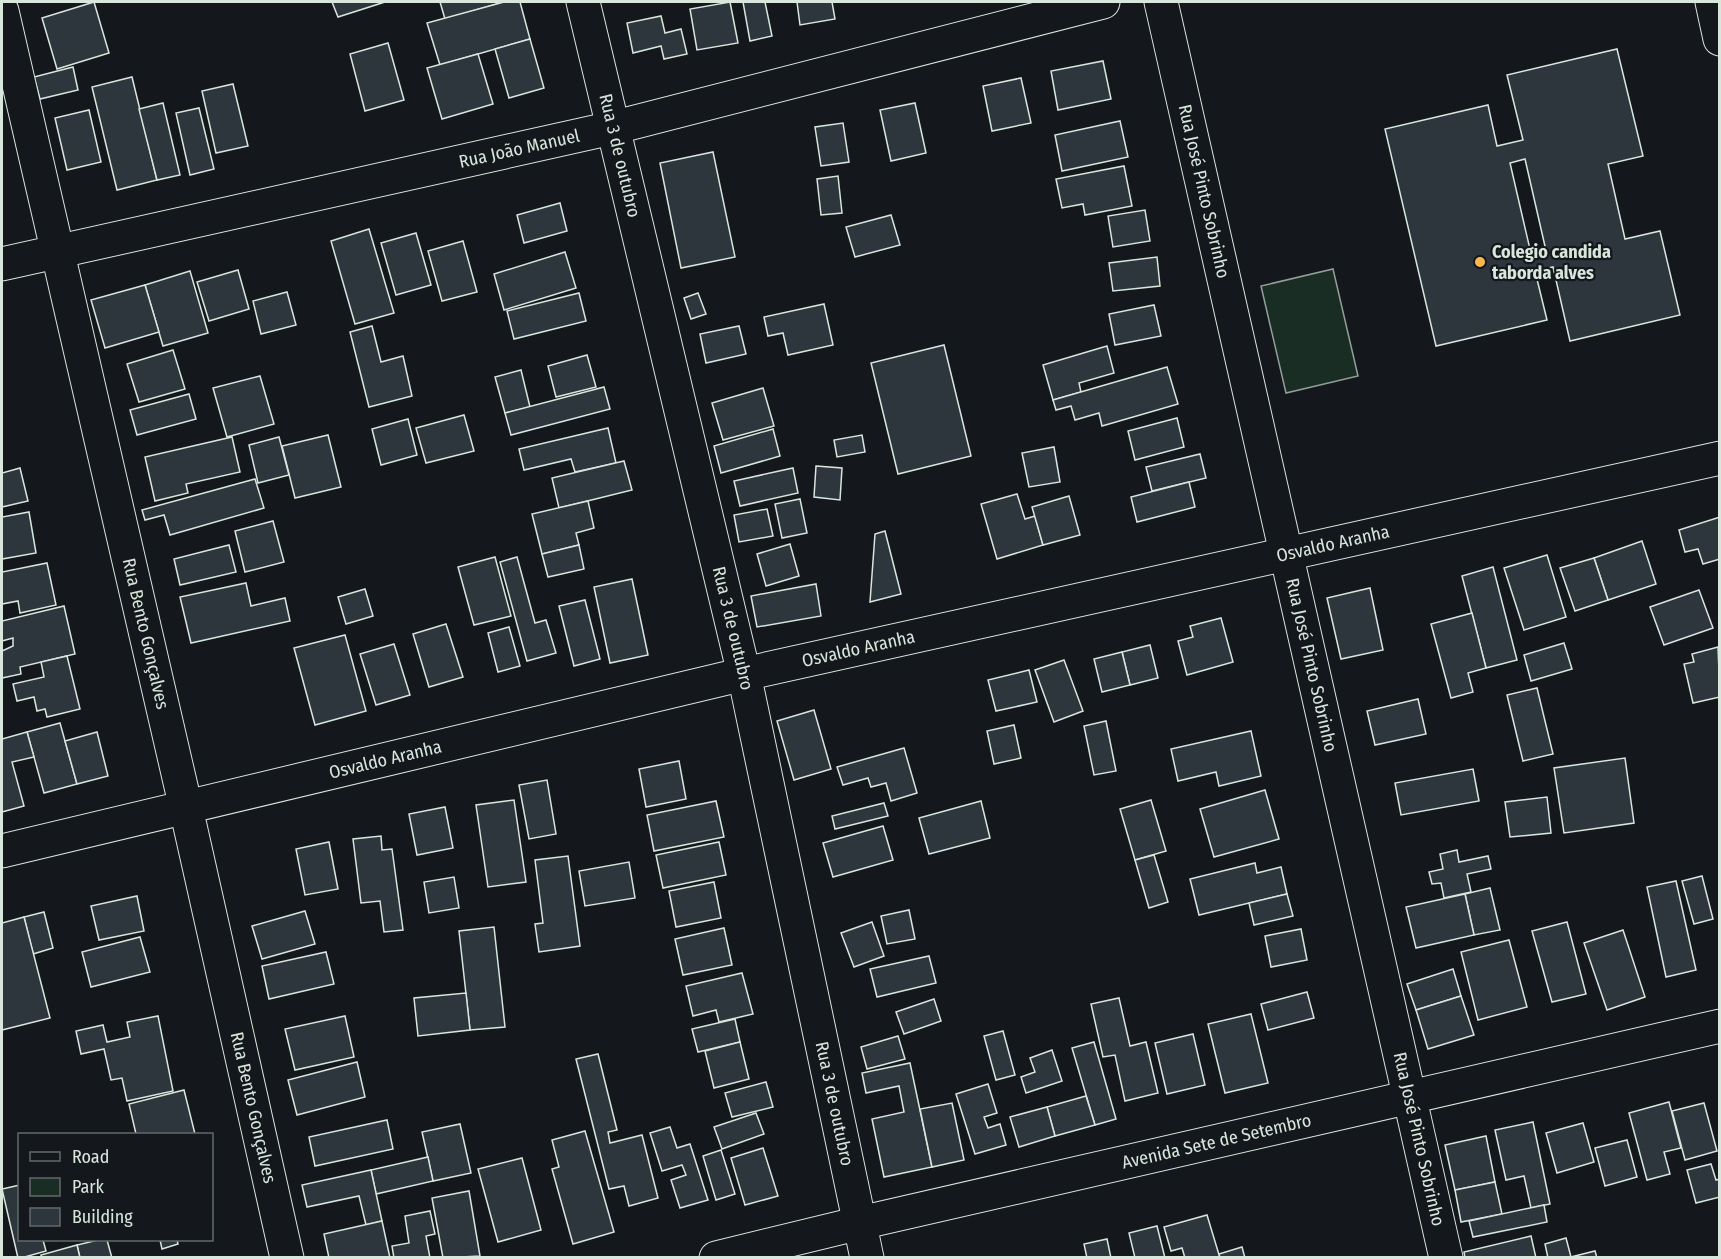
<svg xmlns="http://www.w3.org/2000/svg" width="1721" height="1259" font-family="'Fira Sans Condensed',sans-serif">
<rect width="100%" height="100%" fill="#14181c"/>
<polygon fill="#1a2d24" stroke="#939e99" stroke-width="1.5" points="1333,269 1358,376 1286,393 1261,286"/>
<g fill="#2c363c" stroke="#d8e6dc" stroke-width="1.5" fill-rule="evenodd">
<polygon points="94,2 109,53 57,69 42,18"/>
<polygon points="332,2 385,2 338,17"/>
<polygon points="440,2 496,2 497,4 445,19"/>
<polygon points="504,2 520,2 530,39 440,65 427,23"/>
<polygon points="730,2 738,43 697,50 690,9"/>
<polygon points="743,2 765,2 772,36 750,41"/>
<polygon points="797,2 832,2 835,19 800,25"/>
<polygon points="661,16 665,33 681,29 687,54 664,59 661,46 633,53 627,23"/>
<polygon points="530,39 544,88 509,98 495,49"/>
<polygon points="388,43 404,100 365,111 350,54"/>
<path d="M1617,49L1643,156L1608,164L1625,239L1660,231L1680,315L1570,341L1553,267L1535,271L1547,320L1436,346L1385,129L1488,105L1497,146L1523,140L1507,75ZM1525,159L1547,255L1532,258L1510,163Z"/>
<polygon points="478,54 493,104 442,119 427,68"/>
<polygon points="1103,61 1111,99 1058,110 1051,71"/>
<polygon points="73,67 78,90 40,99 34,77"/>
<polygon points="132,77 157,180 117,190 92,87"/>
<polygon points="1021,78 1031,123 992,131 983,86"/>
<polygon points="233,84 248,146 216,153 202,91"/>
<polygon points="163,103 180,175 157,180 139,109"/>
<polygon points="915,103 926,153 891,161 880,110"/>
<polygon points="199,108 214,169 190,175 176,113"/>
<polygon points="89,110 101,162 67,170 55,118"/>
<polygon points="1120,121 1128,157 1062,171 1055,135"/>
<polygon points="843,123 849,162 821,166 815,127"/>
<polygon points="713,152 735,257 681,268 660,163"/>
<polygon points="1124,166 1132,206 1085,215 1083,204 1062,208 1056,179"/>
<polygon points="838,176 842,213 821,215 817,179"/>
<polygon points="560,203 567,231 524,243 517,215"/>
<polygon points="1145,210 1150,241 1113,247 1108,216"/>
<polygon points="891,215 900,245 855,257 846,227"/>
<polygon points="369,229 394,313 355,324 331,241"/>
<polygon points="416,233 431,285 396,295 381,243"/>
<polygon points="463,241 477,292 442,301 428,251"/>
<polygon points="565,252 576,288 504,310 494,274"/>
<polygon points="1157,257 1160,286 1113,291 1109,263"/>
<polygon points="238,270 249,309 209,321 197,282"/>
<polygon points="190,271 208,333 163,346 145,285"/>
<polygon points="145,285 159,332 105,348 91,300"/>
<polygon points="287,292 296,325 261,334 253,301"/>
<polygon points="579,293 586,321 514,339 507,311"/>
<polygon points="698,293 706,314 691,319 684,298"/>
<polygon points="824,304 833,345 788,355 783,333 768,336 764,317"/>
<polygon points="1154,305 1161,336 1115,345 1109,314"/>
<polygon points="372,326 381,362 403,356 412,396 369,407 350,332"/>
<polygon points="739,326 746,354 706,363 700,334"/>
<polygon points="944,345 971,456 898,474 871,363"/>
<polygon points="1107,346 1114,373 1079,383 1081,392 1053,400 1043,365"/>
<polygon points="173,350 185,389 139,402 127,364"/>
<polygon points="587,355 596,387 556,397 548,366"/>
<polygon points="1167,367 1178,404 1102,426 1099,413 1075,420 1071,406 1056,410 1053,400"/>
<polygon points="521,370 530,407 505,413 495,377"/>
<polygon points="260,376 274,424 227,437 213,388"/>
<polygon points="604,387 610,409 511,435 505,413"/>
<polygon points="763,388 774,426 723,440 712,403"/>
<polygon points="189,394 196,419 137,435 130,410"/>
<polygon points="464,415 474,451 426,463 416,428"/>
<polygon points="1177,418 1184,447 1135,460 1128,431"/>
<polygon points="408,419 417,455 381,465 372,429"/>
<polygon points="608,428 616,463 575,472 571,459 524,470 519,449"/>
<polygon points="773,429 780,456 721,473 714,446"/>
<polygon points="328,435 341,487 295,498 282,446"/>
<polygon points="862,435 865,452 837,457 834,440"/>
<polygon points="232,437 240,472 186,484 188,493 155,501 145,457"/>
<polygon points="279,437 289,475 258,483 249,445"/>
<polygon points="1054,447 1060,482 1029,487 1022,453"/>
<polygon points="1200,454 1206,478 1152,491 1146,467"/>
<polygon points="624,461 632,490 559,508 552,478"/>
<polygon points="816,466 842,468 840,500 814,497"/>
<polygon points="20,468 28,501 2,507 2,473"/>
<polygon points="793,468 798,493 740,506 734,481"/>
<polygon points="255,479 264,508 170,535 164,515 145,520 142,510"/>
<polygon points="1189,482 1195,507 1137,522 1131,497"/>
<polygon points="1017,494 1025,519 1035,516 1043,545 997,559 981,504"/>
<polygon points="1069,496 1080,535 1043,545 1032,507"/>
<polygon points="800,499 807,533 782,538 775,504"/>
<polygon points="588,501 594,528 576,533 579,545 542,554 532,514"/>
<polygon points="767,509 773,536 739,542 734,515"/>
<polygon points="29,512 36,553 2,559 2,517"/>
<polygon points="1720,517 1720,559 1703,564 1698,549 1685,552 1679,530"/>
<polygon points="273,521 284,562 245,572 235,531"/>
<polygon points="885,531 901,594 870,602 875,534"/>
<polygon points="1642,541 1656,584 1608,600 1594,558"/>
<polygon points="790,544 799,576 766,586 757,554"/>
<polygon points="229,545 236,572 180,585 174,559"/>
<polygon points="579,545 584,569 548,577 542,554"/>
<polygon points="1547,555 1566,617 1524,630 1504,568"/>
<polygon points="495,557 511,616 474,625 458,567"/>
<polygon points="517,557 535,623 546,620 556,653 527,661 500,562"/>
<polygon points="1594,558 1608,600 1575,611 1560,568"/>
<polygon points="47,563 56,605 20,613 18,601 2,604 2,572"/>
<polygon points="1493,567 1517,660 1486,668 1462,576"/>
<polygon points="632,579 648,655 610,663 594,587"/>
<polygon points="246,583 251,606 285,598 290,621 191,643 180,597"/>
<polygon points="816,584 821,616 757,627 751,596"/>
<polygon points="1370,588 1383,650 1341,659 1327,598"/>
<polygon points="365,589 373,616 346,624 338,597"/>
<polygon points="1699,590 1713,628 1664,645 1650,607"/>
<polygon points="585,600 600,659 574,666 559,606"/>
<polygon points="64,606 75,654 20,667 21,674 2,678 2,651 13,646 13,638 2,641 2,621"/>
<polygon points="1472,613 1486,668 1468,673 1473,692 1451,698 1431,624"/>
<polygon points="1221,618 1233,662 1187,675 1178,641 1193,637 1190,626"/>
<polygon points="446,624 463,677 429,687 413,634"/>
<polygon points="509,627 520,666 498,672 488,633"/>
<polygon points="345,635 366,711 315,725 294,648"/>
<polygon points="1564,643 1572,669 1531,681 1524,655"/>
<polygon points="394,644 410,695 376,705 360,654"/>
<polygon points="1150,645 1158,678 1130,685 1122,652"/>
<polygon points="1718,647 1720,697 1693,703 1684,664 1694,662 1692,654"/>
<polygon points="1122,652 1130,685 1102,692 1094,659"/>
<polygon points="67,656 80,709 47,717 45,709 37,711 34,697 17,701 13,684 44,677 41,662"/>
<polygon points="1064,660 1083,711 1054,722 1035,670"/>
<polygon points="1029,670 1037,702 996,711 988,680"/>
<polygon points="1537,688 1553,754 1523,761 1507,695"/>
<polygon points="1418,699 1426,734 1375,745 1367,711"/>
<polygon points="814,710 831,769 794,780 777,721"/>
<polygon points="1106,721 1116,771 1094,775 1084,726"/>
<polygon points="60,723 77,784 44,793 27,732"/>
<polygon points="1014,725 1021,758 994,764 987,731"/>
<polygon points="1251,731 1261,776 1219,786 1216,772 1178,781 1171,749"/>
<polygon points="27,732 34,757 12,762 24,806 2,812 2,739"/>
<polygon points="97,732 108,776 77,784 65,741"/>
<polygon points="904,748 917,793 891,801 886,783 871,787 868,778 843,785 837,767"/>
<polygon points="1625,758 1634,823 1564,833 1554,768"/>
<polygon points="679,761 686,799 646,807 639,769"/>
<polygon points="1473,769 1479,801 1401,815 1395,783"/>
<polygon points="547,780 556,834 529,839 519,785"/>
<polygon points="1265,790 1279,839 1214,857 1200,809"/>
<polygon points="1547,797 1551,833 1510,837 1505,802"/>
<polygon points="514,800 526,882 488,887 476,805"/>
<polygon points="1151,800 1166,851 1135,860 1120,809"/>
<polygon points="716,801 724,837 654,851 647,815"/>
<polygon points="981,801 990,838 929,854 919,818"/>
<polygon points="884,803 888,816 835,829 832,816"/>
<polygon points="445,807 453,848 417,855 409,814"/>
<polygon points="883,826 893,860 833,877 823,843"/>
<polygon points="381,836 382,850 392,849 403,930 384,932 380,901 361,903 353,839"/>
<polygon points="329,842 338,889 305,895 296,849"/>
<polygon points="719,842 726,875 663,888 656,855"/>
<polygon points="1457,850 1459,862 1488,856 1491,869 1467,874 1471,892 1444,898 1441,883 1432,884 1429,872 1443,869 1440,854"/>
<polygon points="1154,855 1168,902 1149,908 1135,860"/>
<polygon points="568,856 580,946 539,952 535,924 543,923 535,860"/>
<polygon points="629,862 635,898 585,906 579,871"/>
<polygon points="1255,863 1257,873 1281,867 1287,894 1199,915 1190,879"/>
<polygon points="1702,876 1713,919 1694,924 1682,881"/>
<polygon points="454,877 459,908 429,913 424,882"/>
<polygon points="1676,881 1696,970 1666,977 1647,887"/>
<polygon points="714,882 721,918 676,927 669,891"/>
<polygon points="1490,888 1500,930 1474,935 1465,894"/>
<polygon points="1287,894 1293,916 1254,925 1249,903"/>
<polygon points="1465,894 1474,935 1416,948 1406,907"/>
<polygon points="137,896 144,931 99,940 91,906"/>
<polygon points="909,910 915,939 887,944 881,916"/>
<polygon points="305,911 315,944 262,959 252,926"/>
<polygon points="44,912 53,948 33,954 24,917"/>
<polygon points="24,917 50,1018 2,1030 2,923"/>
<polygon points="872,922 884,956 854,967 841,933"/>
<polygon points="1567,922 1586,994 1552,1002 1532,931"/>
<polygon points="494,927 505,1027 470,1030 459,931"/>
<polygon points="724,928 732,965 683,975 675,939"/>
<polygon points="1301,929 1307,960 1271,967 1265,936"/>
<polygon points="1623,930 1645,997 1607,1010 1584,943"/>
<polygon points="140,937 150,972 91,987 82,952"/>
<polygon points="1509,940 1527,1007 1478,1020 1461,952"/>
<polygon points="326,952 334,984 269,999 262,966"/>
<polygon points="929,956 936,983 877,997 870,969"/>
<polygon points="1453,969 1461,996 1416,1010 1407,984"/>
<polygon points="742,973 753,1014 719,1022 716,1010 693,1016 686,986"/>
<polygon points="1307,992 1314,1018 1268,1030 1261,1004"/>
<polygon points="466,993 470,1030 418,1036 414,998"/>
<polygon points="1461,996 1474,1035 1428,1049 1416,1010"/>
<polygon points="1119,998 1130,1046 1146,1042 1158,1093 1125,1101 1115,1055 1103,1057 1091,1004"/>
<polygon points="934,999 941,1021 904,1034 896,1012"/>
<polygon points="1251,1014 1268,1083 1225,1093 1208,1024"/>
<polygon points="158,1016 173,1091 127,1101 122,1078 111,1080 104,1049 81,1054 76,1031 103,1025 107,1042 130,1037 127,1022"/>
<polygon points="345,1016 354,1057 295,1070 285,1029"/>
<polygon points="735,1019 740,1042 698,1052 692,1029"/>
<polygon points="1003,1031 1015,1075 996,1080 984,1036"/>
<polygon points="1193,1034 1205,1085 1167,1094 1155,1043"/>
<polygon points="898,1036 905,1059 867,1069 861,1047"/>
<polygon points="740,1042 749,1079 714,1088 705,1051"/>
<polygon points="1094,1042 1116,1119 1095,1125 1072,1048"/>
<polygon points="1052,1050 1062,1081 1026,1093 1021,1077 1035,1072 1030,1058"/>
<polygon points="598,1054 617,1130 608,1132 610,1143 642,1135 658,1198 629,1206 624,1186 609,1189 576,1059"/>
<polygon points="357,1062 365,1097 297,1115 288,1080"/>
<polygon points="910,1063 932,1167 884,1177 872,1119 904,1112 899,1086 866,1093 862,1073"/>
<polygon points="766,1082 773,1107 732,1117 725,1093"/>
<polygon points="988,1084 997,1113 984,1117 988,1128 1000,1124 1006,1145 975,1154 956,1094"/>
<polygon points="184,1090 195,1134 136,1134 129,1104"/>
<polygon points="1086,1096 1095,1125 1055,1136 1047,1107"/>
<polygon points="1669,1102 1681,1148 1664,1152 1670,1174 1647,1180 1629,1113"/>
<polygon points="952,1103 964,1160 932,1167 920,1109"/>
<polygon points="1704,1103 1717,1151 1685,1160 1672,1111"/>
<polygon points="1047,1107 1055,1136 1019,1147 1010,1117"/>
<polygon points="756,1113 764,1134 722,1149 714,1127"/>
<polygon points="387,1120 393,1149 315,1166 309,1137"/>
<polygon points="1533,1122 1550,1204 1531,1208 1524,1176 1506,1180 1495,1130"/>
<polygon points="1583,1123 1594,1162 1557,1173 1546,1133"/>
<polygon points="460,1124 471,1173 433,1181 422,1132"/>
<polygon points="670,1127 677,1148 690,1144 708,1200 680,1208 671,1180 686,1175 682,1165 662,1171 650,1133"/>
<polygon points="585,1131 614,1232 573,1244 552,1169 559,1167 552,1140"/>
<polygon points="1486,1136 1495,1182 1455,1190 1445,1145"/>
<polygon points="1627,1140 1637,1177 1605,1186 1595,1148"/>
<polygon points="763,1148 778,1196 745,1205 731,1158"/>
<polygon points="721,1150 735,1194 716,1200 703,1156"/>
<polygon points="428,1157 433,1181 376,1194 371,1170"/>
<polygon points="522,1158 541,1230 498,1242 478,1169"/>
<polygon points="1711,1164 1716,1180 1720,1179 1720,1197 1696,1203 1687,1170"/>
<polygon points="371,1170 382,1221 366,1225 359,1196 307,1207 302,1185"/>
<polygon points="1495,1182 1502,1214 1461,1222 1455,1190"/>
<polygon points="20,1185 20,1240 43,1240 46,1251 21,1258 18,1258 2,1189"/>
<polygon points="469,1191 480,1256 443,1258 432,1198"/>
<polygon points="1544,1205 1547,1222 1473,1237 1469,1221"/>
<polygon points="430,1211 435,1234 426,1236 430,1258 394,1258 392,1246 409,1243 405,1216"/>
<polygon points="1207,1215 1220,1258 1185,1258 1182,1248 1171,1251 1164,1227"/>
<polygon points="382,1221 390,1258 329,1258 324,1234"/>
<polygon points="1157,1226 1165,1258 1135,1258 1129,1233"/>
<polygon points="1531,1236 1536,1258 1465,1258 1464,1252"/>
<polygon points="1566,1238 1571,1257 1548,1258 1545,1244"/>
<polygon points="1107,1239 1111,1258 1087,1258 1084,1244"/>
<polygon points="98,1240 107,1240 112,1258 80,1258 77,1245"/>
<polygon points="160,1240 177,1240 178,1244 162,1249"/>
<polygon points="77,1245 80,1258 41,1258 41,1255"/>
<polygon points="1242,1247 1245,1258 1220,1258 1219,1254"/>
<polygon points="1595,1251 1597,1258 1570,1258 1571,1257"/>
</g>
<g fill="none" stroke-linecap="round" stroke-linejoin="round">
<g stroke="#d8e6dc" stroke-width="35">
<g id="minor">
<path id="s1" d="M583,2L744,674L867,1258"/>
<path id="s2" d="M1161,2L1446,1258"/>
<polyline points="1712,2 1720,39"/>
<path id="s3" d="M2,11L186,808L287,1258"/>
<path id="s4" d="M2,264L612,128L1103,2"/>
<path id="s5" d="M2,851L744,674L1720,458"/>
<path id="s6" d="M716,1258L860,1223L1720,1026"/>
</g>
</g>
<use href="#minor" stroke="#14181c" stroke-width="33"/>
</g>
<circle fill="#ffb74d" stroke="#14181c" stroke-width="2" cx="1480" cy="262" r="6"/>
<g text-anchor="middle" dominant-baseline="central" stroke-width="4.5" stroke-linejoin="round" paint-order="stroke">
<g font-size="18" fill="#d8e6dc" stroke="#14181c">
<text stroke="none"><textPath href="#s4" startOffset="530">Rua João Manuel</textPath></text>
<text stroke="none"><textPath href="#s1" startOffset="158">Rua 3 de outubro</textPath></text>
<text stroke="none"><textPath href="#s2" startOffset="194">Rua José Pinto Sobrinho</textPath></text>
<text stroke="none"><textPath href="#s5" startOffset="1366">Osvaldo Aranha</textPath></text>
<text stroke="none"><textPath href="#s1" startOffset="644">Rua 3 de outubro</textPath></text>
<text stroke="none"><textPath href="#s3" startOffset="639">Rua Bento Gonçalves</textPath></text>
<text stroke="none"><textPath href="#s5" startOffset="880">Osvaldo Aranha</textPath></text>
<text stroke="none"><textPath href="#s2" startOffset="680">Rua José Pinto Sobrinho</textPath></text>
<text stroke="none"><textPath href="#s5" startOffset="394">Osvaldo Aranha</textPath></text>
<text stroke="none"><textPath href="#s1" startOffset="1130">Rua 3 de outubro</textPath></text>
<text stroke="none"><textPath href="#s3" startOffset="1125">Rua Bento Gonçalves</textPath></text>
<text stroke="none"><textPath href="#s2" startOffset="1166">Rua José Pinto Sobrinho</textPath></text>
<text stroke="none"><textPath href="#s6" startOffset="514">Avenida Sete de Setembro</textPath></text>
</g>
<g font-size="18" font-weight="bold" fill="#d8e6dc" stroke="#14181c" text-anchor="start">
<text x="1492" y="252">Colegio candida<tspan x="1492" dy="21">taborda alves</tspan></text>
</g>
</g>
<rect width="1721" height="1259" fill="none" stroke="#d8e6dc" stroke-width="6"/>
<rect x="18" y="1133" width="195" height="108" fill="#14181c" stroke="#626a69" stroke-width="1.5"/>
<rect x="30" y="1152" width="30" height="9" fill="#14181c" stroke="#626a69" stroke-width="1.5"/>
<text x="72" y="1163" font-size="18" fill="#d8e6dc">Road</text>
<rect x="30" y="1178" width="30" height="18" fill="#1a2d24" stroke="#626a69" stroke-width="1.5"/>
<text x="72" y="1193" font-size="18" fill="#d8e6dc">Park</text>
<rect x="30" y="1208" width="30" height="18" fill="#2c363c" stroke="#626a69" stroke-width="1.5"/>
<text x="72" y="1223" font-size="18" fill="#d8e6dc">Building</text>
</svg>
